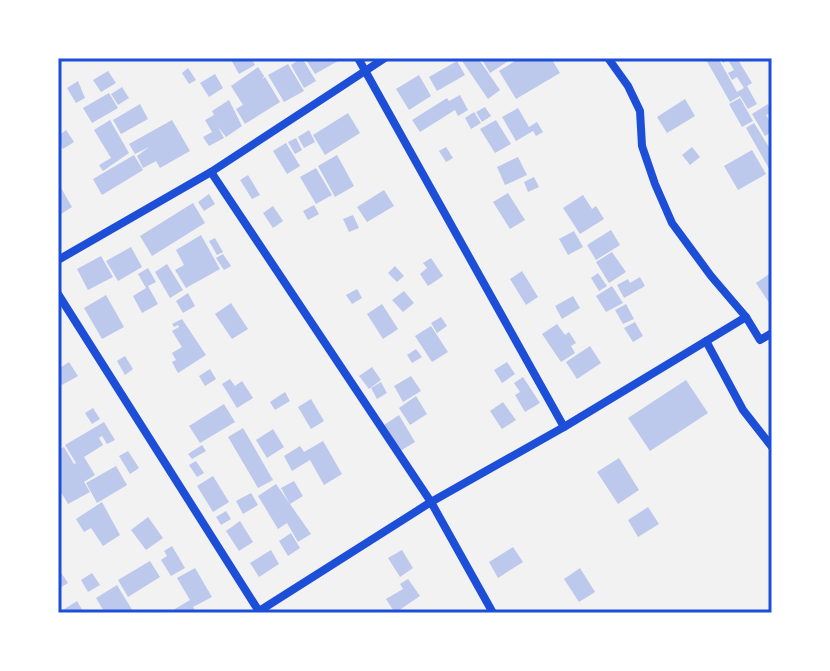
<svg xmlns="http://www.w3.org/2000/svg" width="830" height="671" font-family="'Nunito Sans',sans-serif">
<rect width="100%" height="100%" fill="#f2f2f2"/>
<g fill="#bdc9ec">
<polygon points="230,58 251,58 255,65 239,74"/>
<polygon points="302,58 316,81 304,88 291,65"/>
<polygon points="305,58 336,58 338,61 315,74"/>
<polygon points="460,58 478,58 500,90 488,99"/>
<polygon points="481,58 513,58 490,73"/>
<polygon points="520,58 551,58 560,73 516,99 499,71"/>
<polygon points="705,58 718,58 737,92 744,88 737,77 732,80 728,73 734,70 728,60 723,63 720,58 737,58 752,83 747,86 757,104 748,109 740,96 730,102"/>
<polygon points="457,61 465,75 437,91 429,77"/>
<polygon points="288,64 304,91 284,102 268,75"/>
<polygon points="258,67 264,76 263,79 265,77 280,102 245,124 236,109 243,105 231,86"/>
<polygon points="188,68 196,80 189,84 182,73"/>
<polygon points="108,71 116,83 101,92 93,80"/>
<polygon points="215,74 223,88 209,97 200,83"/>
<polygon points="419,75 431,96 409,110 396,89"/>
<polygon points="78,81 85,98 76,103 67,88"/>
<polygon points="122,87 129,98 118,105 111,94"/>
<polygon points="109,93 118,108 92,123 83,108"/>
<polygon points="460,95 468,110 458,116 455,110 420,132 412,120 447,98 449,101"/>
<polygon points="740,98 753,121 742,127 729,104"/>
<polygon points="685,99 695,116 667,133 657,117"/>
<polygon points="229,100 242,126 226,137 218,127 224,138 209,146 203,137 212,132 205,120 214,115 212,111"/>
<polygon points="140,104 148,119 121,134 113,120"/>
<polygon points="768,104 772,112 766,115 769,120 772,118 772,132 765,136 752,114"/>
<polygon points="485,107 491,116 482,122 476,112"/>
<polygon points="518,108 529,127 537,122 543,132 536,136 533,131 516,141 502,117"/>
<polygon points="474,112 481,123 471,129 465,118"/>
<polygon points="348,113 360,133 325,155 313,135"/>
<polygon points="110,120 129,153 103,171 99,165 111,158 94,130"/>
<polygon points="172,120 190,151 160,168 156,161 143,168 137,156 149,147 135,154 129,144"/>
<polygon points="496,120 511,144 495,153 480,129"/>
<polygon points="754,123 772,152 772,174 746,128"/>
<polygon points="66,130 74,142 63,149 58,142 58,136"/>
<polygon points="309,130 315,142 304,148 298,137"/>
<polygon points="296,138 302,150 295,154 288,142"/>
<polygon points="286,143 300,166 287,174 273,151"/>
<polygon points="446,147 453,158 446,162 439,151"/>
<polygon points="692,147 700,157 690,165 682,155"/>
<polygon points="752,150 766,174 738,190 724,166"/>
<polygon points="134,155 143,170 102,195 93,179"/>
<polygon points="337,155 354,186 335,197 318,166"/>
<polygon points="518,157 527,175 505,185 497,167"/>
<polygon points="316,168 332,195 316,204 300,177"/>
<polygon points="248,175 260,195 252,199 240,180"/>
<polygon points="534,177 539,187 528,192 524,182"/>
<polygon points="60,186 72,207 58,216 58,188"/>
<polygon points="384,190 394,206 367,222 357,207"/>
<polygon points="508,193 525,220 510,229 493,202"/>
<polygon points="209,194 215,204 204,211 198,202"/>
<polygon points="583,195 592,209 596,206 604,219 580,234 563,208"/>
<polygon points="193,203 205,223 152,256 140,236"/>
<polygon points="314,205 319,214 308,220 303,211"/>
<polygon points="273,206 283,221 273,228 263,213"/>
<polygon points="353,215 359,228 349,232 343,219"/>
<polygon points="611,230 620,245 596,260 587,245"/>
<polygon points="574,231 583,247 568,255 559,239"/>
<polygon points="201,235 220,269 186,288 175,270 184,265 176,250"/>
<polygon points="215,238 223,252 217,255 209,241"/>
<polygon points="131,247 142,267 118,281 106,261"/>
<polygon points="612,252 626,272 609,283 596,262"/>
<polygon points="223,254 231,266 224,270 216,258"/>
<polygon points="101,256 113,277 88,290 77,269"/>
<polygon points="431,258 443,276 428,286 420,274 427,268 423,263"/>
<polygon points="167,264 183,290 170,298 155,272"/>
<polygon points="395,266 404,276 397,282 388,273"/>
<polygon points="148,268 156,282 148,286 158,304 142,313 133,296 146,288 138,274"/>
<polygon points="522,271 538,297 526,305 510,279"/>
<polygon points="772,272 772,307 756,283"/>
<polygon points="598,273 607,286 599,291 591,278"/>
<polygon points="640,277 645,286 624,298 617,285 628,279 630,283"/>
<polygon points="612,286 623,303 606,312 596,296"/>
<polygon points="357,289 362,298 352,304 346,295"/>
<polygon points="404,291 414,303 403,312 392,300"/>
<polygon points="188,293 195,306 183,313 176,301"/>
<polygon points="106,295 124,327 102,339 84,308"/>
<polygon points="573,296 580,308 562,319 555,306"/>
<polygon points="231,303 248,329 232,339 215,314"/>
<polygon points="382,304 398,329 383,339 367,314"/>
<polygon points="626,304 634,319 623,324 615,310"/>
<polygon points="441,317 447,326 437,333 431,323"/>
<polygon points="182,319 206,355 178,373 172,362 176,360 172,353 182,347 172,331 179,327 178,325 174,327 172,324"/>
<polygon points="635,322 643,336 633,342 624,328"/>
<polygon points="557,324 565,335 569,332 576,343 571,346 575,353 561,362 542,334"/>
<polygon points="431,326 448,352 432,362 415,336"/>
<polygon points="590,346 601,363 577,379 566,362"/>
<polygon points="416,349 422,357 412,363 407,355"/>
<polygon points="125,356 133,369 125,375 117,361"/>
<polygon points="69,362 78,376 62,385 58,378 58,369"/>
<polygon points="507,362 515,374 502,383 494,370"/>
<polygon points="372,367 381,380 369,389 359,376"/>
<polygon points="210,369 216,379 205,386 199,376"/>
<polygon points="411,376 421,391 403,402 394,386"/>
<polygon points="523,377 540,403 525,412 515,395 520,392 514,383"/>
<polygon points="230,379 235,386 242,381 253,398 237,408 222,384"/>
<polygon points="686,380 708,413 650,451 628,418"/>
<polygon points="381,382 387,393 377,399 371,388"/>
<polygon points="285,392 290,401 275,410 270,402"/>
<polygon points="416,396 427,414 410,425 399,408"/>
<polygon points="311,399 324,421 311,429 298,407"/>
<polygon points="503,402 516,420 502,429 490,411"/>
<polygon points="224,404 235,422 200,443 189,426"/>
<polygon points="93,408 100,419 92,424 85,413"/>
<polygon points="399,415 415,442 400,451 384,425"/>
<polygon points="104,422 115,440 107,444 102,436 99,438 103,445 84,457 95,475 84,482 90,492 68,504 58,487 58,450 64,447 74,464 76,463 65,445"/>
<polygon points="243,428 273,480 258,488 228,437"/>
<polygon points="273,429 284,447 267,458 256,440"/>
<polygon points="323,441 342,474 324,485 310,460 292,471 284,456 300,446 304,452"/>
<polygon points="202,445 206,451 192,459 188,454"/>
<polygon points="128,451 139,468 130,474 119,456"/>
<polygon points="619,458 639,490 618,504 597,472"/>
<polygon points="196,461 204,473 197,477 189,465"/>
<polygon points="116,466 127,485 97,503 86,483"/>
<polygon points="213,476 229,502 213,512 197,486"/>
<polygon points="294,481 303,496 290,504 281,488"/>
<polygon points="276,484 311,534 298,542 287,523 278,529 258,496"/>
<polygon points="251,493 258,505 243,514 236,501"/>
<polygon points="102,502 120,535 103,546 91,528 84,532 76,519"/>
<polygon points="648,507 659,524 638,537 628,520"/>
<polygon points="226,511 231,519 221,525 216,517"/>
<polygon points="148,517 163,538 146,550 131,530"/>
<polygon points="240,521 253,542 239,551 226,531"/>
<polygon points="291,533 300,548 288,556 279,541"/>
<polygon points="172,546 185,568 171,576 161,560 167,556 164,551"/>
<polygon points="513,547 523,562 498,578 489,562"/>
<polygon points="271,550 279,564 259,577 250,563"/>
<polygon points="402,550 413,568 400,577 388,558"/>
<polygon points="150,561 160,577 128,597 118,580"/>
<polygon points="58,568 68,583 58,589"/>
<polygon points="195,568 212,597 193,607 197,613 168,613 190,600 177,578"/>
<polygon points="580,568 595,592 579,602 564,579"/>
<polygon points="92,573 100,585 88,592 81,580"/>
<polygon points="408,579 420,596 395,613 386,599 403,589 400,584"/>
<polygon points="117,585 134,613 105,613 96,598"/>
<polygon points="77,601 84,613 58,613"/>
</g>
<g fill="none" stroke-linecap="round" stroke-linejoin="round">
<g stroke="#1d4ed8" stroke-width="8">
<polyline points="358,58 564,427"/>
<polyline points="608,58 628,86 640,111 642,146 655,184 672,223 711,276 746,317"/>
<polyline points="211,172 431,502 493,613"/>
<polyline points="58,260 211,172 385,58"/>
<polyline points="58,294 260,613"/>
<polyline points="706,341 743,410 772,447"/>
<polyline points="256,613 431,502 564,427 746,317 760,340 772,333"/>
</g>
</g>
<rect width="830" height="671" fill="none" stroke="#ffffff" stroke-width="120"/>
<rect x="60" y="60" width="710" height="551" fill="none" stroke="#1d4ed8" stroke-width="3"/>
</svg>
